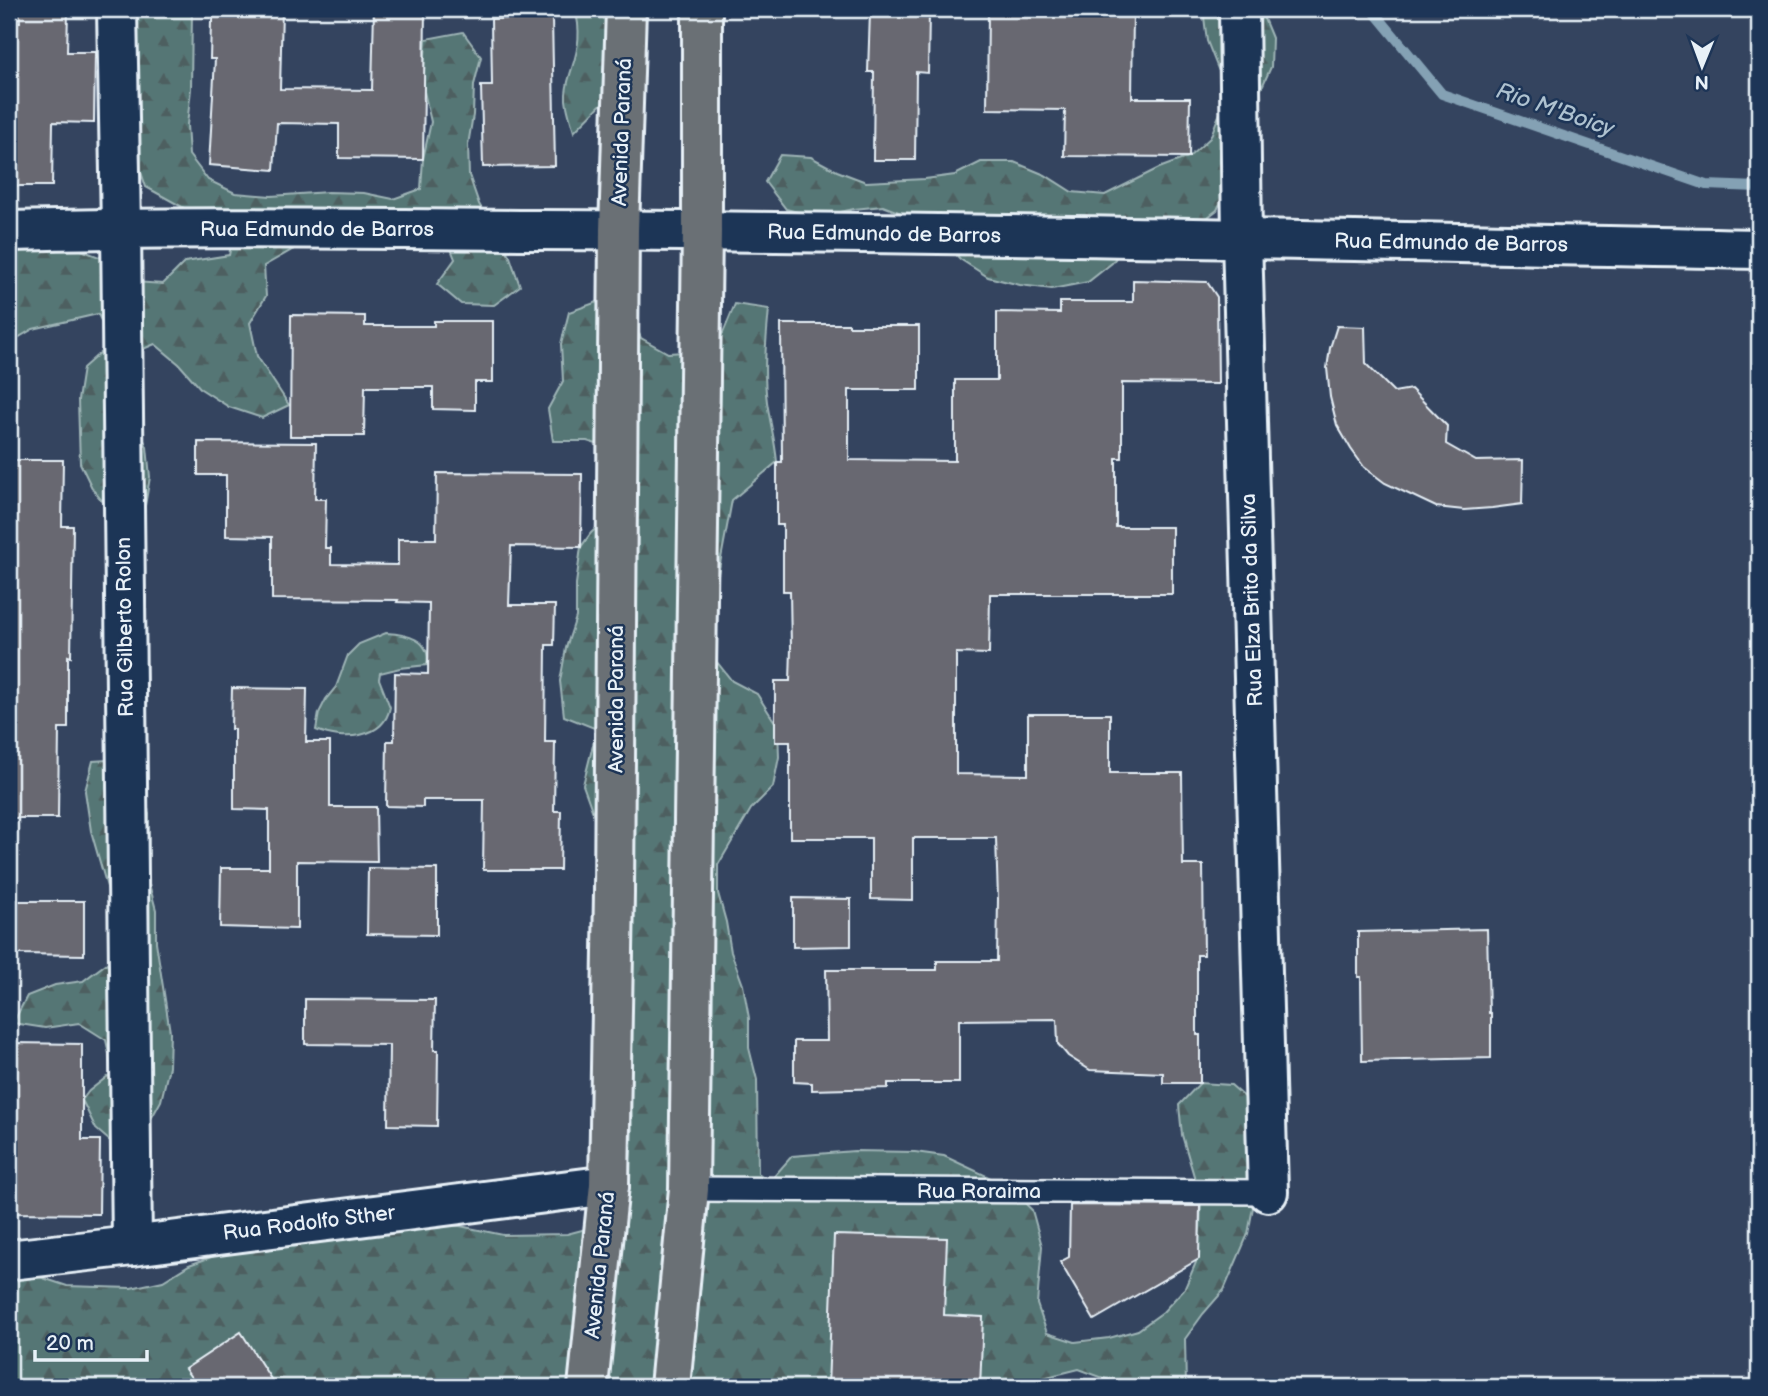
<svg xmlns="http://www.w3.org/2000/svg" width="1768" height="1396" font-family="'Balsamiq Sans',sans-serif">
<defs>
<pattern id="forest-firs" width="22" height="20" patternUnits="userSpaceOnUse" patternTransform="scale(1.75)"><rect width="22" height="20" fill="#557675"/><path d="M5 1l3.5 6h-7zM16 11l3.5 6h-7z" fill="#4e5f60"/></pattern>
</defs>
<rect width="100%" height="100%" fill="#34445f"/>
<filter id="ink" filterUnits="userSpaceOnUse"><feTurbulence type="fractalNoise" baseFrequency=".0143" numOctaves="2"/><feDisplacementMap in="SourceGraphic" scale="14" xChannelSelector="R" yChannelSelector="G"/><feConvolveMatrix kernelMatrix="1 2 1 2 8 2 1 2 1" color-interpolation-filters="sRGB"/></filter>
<g filter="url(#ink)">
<g fill="url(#forest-firs)" stroke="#9eb4b6" stroke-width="2">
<polygon points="140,9 192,9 191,89 187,125 189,155 208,180 235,193 271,196 328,192 364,193 393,199 421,189 423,159 431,122 423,87 426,39 463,32 481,57 474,85 473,115 468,145 469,175 479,204 510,257 520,286 494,305 461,304 437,284 455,259 447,239 323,237 292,250 264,266 266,296 250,323 257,356 289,405 262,418 229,407 201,389 179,364 155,344 124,357 134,417 147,447 150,477 145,506 114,515 93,490 80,463 78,400 83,368 111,343 98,314 33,329 9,343 9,210 18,212 51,247 81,250 110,261 135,282 163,284 185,262 229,255 235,227 204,219 146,187 136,157 124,37"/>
<path d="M575,9H645L617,88L574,132C571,121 567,110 566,100C565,88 569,78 572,68C579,47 581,30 575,9Z"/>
<polygon points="1203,9 1260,9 1272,38 1271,67 1257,98 1230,182 1217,210 1191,230 1131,238 1112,263 1088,282 1052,289 1020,285 988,277 960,259 936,233 909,216 883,206 854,209 817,217 786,209 765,182 780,155 811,157 837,171 866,182 925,179 955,175 981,162 1014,162 1045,175 1072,192 1105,195 1159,168 1189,157 1210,138 1221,110 1220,74 1207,41"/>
<path d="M600,301L630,310L641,338L668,353L700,351L723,333L735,304L769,309C766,340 763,372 767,402C770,422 775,441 777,462L732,500L714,596L713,657L732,681L757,694L778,727L779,757L773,787L751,809L718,865V893L726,922L731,952L743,985L749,1018V1048L757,1080L758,1173L770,1181L792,1156L854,1151L915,1152L944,1156L1006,1185L1032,1210L1042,1246L1037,1304L1047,1333L1075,1342L1109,1338L1138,1330L1163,1312L1185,1288L1197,1260L1200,1229L1201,1200L1182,1135L1179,1105L1200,1083L1231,1085L1256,1107L1261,1164L1248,1234L1224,1290L1203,1314L1185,1339L1186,1387H1115L1109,1380L1079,1369L1043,1378L1037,1387H9V1272L28,1273L67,1286L131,1288L163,1281L189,1265L231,1250L438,1225L460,1226L503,1235L567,1234L605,1224C610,1215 617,1206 621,1196C637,1153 633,1106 625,1062L596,821L583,785L597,729L564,716L560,681L566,648L576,617V584L581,547L591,533L615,511L618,451L587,441H553L548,409L563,381L561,344L569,312Z"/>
<path d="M386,633C406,634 432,639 427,665L400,668L380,673L379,679L390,707C384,740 341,741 316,730L319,713L326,699L336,687L348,655L359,644Z"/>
<polygon points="123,759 144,784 149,814 148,880 156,910 156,942 170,1032 169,1067 161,1101 146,1128 118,1148 96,1129 82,1100 89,1091 113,1072 106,1040 79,1023 45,1028 13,1023 27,996 55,985 83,981 111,960 109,894 91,831 85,791 93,761"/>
</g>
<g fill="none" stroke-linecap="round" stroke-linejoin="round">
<polyline stroke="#84a1b4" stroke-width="10" points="1375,9 1375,13 1442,94 1706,185 1759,187"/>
</g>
<g fill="#686771" stroke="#e8f1f8" stroke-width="2">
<polygon points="213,9 282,9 280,89 372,90 374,9 425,9 423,159 339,158 339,124 277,123 274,170 209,165 215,59 210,59 211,22 213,22"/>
<polygon points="988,9 1133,9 1132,98 1190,98 1189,157 1064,156 1065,110 987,109"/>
<polygon points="19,10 68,10 67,52 95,52 94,123 53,122 52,186 9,186 9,22 20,22"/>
<polygon points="870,12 929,12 928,73 916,72 915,160 873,160 874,72 868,72"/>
<polygon points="552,18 555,166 483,167 481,86 492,86 491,19"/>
<polygon points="1133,280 1207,282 1217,297 1218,384 1122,383 1122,458 1116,458 1116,527 1172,527 1172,594 990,594 989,654 956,653 956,774 1028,775 1028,714 1110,714 1110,773 1182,773 1183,865 1203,865 1204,955 1197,955 1197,1035 1200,1035 1200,1083 1163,1083 1163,1073 1090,1070 1068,1056 1058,1044 1057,1019 959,1020 959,1083 888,1083 888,1088 812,1090 812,1083 794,1082 794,1041 827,1041 826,970 937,970 937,961 997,961 998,899 996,838 913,838 913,900 871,899 871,838 790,838 790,742 775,742 775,681 790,681 791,648 790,591 783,591 783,525 777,525 777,462 782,462 781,324 849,324 849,326 919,326 919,390 849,390 849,460 955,461 955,380 997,380 997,312 1060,313 1060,302 1133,302"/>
<polygon points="291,315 365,316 365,326 434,326 434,321 493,321 493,382 475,382 475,410 433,409 433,387 365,387 364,436 290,436"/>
<polygon points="1337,326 1365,327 1366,364 1394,392 1411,389 1447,426 1446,444 1476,461 1523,460 1522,504 1492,508 1464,510 1436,507 1385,483 1364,467 1351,449 1337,425 1330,397 1327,368 1330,348"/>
<polygon points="198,442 316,443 315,499 326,499 325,548 331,548 331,564 398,565 398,539 436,539 437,473 582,474 581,547 511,546 509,605 555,605 554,645 546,645 545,742 555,742 554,811 561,811 560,870 483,870 484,800 423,800 423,807 386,806 387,741 394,741 395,673 428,674 429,603 397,602 398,600 272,599 272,537 226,536 226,475 198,475"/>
<polygon points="9,460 63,460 62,526 73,526 71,657 68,656 68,728 59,728 58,818 9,818"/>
<polygon points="232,688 307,689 306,742 330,742 330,807 376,807 377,862 297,861 297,929 220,927 221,868 269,868 269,810 234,809 234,729 231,729"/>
<polygon points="368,868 437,869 437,935 367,934"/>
<polygon points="793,898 851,899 851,946 793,947"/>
<polygon points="18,901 84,901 84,955 17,954"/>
<polygon points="1487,929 1489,1013 1491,1013 1491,1058 1362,1061 1361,977 1358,977 1358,932"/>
<polygon points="305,999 435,1000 434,1050 438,1050 437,1126 388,1125 389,1045 305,1044"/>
<polygon points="13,1043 82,1044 82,1140 100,1140 99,1214 9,1213 9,1139 12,1139"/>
<polygon points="1070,1205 1200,1206 1199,1259 1094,1320 1060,1262 1069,1257"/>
<polygon points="834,1235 947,1238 944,1315 983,1317 980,1387 828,1387"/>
<polygon points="241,1332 276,1387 198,1387 185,1369"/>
</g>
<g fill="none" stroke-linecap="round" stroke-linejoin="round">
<g stroke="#e8f1f8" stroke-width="28">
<polyline id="service" points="689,1189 1268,1192"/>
</g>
<g stroke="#e8f1f8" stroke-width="44">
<g id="minor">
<polyline points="117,9 121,228 132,1246"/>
<polyline points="1239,9 1242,238 1268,1192"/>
<path d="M9,231C185,226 361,229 537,230C944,232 1352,241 1759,249"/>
<polyline points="9,1260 132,1246 609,1185"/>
</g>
</g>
<g stroke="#e8f1f8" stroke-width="44">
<g id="primary">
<polyline points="588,1387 609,1185 614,893 619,230 626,9"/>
<polyline points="670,1387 689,1189 702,231 702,9"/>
</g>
</g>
<use href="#service" stroke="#1d3557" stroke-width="23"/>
<use href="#minor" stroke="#1d3557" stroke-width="38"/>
<use href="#primary" stroke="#6b6f75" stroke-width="38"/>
</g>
</g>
<g text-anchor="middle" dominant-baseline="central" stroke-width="5" stroke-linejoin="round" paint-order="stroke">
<g font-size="21" fill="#e8f1f8" stroke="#1d3557">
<text transform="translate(622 132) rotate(-88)">Avenida Paraná</text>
<text x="317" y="229">Rua Edmundo de Barros</text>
<text transform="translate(884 234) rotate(1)">Rua Edmundo de Barros</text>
<text transform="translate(1451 243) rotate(1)">Rua Edmundo de Barros</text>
<text transform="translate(1252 600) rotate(-92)">Rua Elza Brito da Silva</text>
<text transform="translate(125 627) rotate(-91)">Rua Gilberto Rolon</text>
<text transform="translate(616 699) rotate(-90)">Avenida Paraná</text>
<text x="979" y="1191">Rua Roraima</text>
<text transform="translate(309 1223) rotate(-7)">Rua Rodolfo Sther</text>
<text transform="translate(600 1265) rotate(-84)">Avenida Paraná</text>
</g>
<g font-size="23" font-style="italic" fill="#aec2d0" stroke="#1d3557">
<text transform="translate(1555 110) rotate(19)">Rio M'Boicy</text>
</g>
</g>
<rect width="1768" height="1396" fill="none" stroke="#1d3557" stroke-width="35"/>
<rect x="18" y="18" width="1733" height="1361" fill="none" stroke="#e8f1f8" stroke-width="2.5" filter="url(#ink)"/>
<g transform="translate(1702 66) rotate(181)" stroke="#1d3557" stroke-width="5" paint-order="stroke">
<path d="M0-5L12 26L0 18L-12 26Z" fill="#e8f1f8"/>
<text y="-10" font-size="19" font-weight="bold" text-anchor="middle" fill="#e8f1f8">N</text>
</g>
<path d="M35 1350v10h112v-10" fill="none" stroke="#e8f1f8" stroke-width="3.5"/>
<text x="46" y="1350" font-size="21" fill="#e8f1f8" stroke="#1d3557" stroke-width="5" paint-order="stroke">20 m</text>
</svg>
